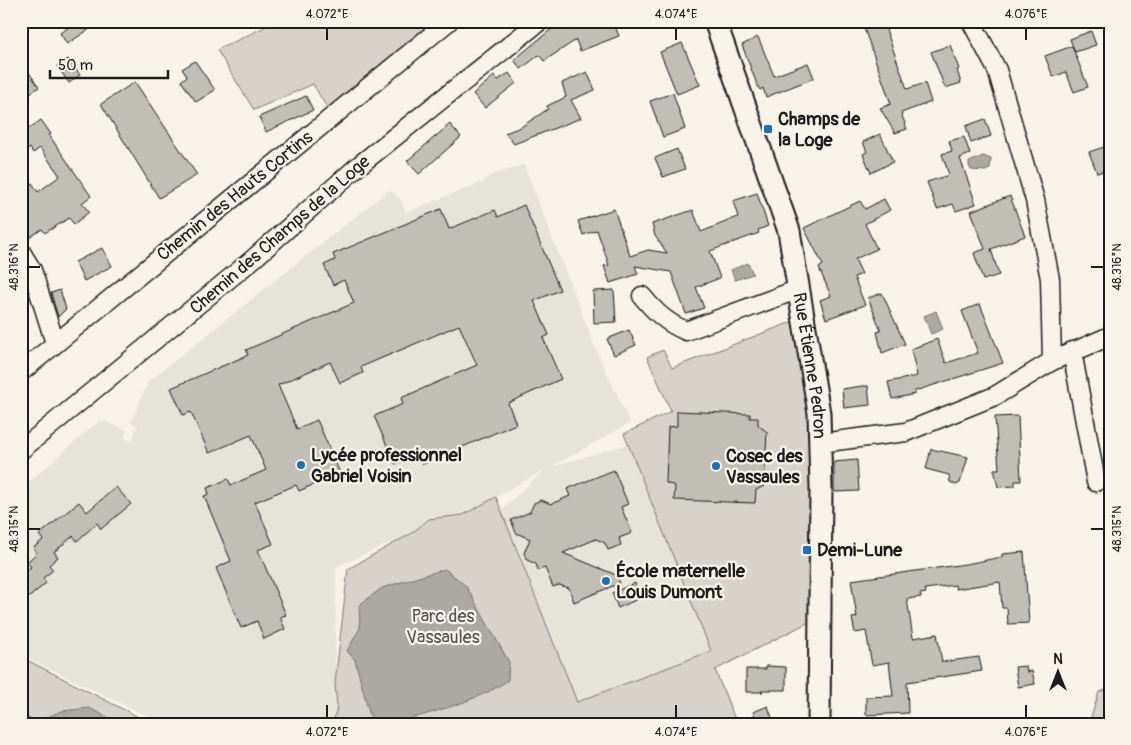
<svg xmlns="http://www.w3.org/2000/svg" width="1131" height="745" font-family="Pangolin,sans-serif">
<rect width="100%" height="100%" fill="#f7f3e8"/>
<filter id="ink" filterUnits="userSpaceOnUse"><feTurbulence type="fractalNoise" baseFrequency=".02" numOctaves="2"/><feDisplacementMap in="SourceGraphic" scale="10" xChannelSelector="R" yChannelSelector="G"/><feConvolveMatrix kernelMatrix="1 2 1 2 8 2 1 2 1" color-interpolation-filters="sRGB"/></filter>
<g filter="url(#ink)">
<polygon fill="#e6e3d9" points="524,165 595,347 630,423 551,467 628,444 711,651 577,702 501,510 544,470 463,515 429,519 412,533 336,567 335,683 337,707 333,724 164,724 31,660 21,643 21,489 100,420 127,430 124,438 132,441 138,426 131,423 148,382 389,190 400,198 406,212 483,182 489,176"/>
<g fill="#d7d3cb" stroke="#7a7874">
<polygon points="277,21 433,21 327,108 313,84 254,110 217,50"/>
<polygon points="797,320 819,463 817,618 715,670 737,724 333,724 337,707 335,683 348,569 412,533 429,519 463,515 496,497 577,702 711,651 624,434 671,411 647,357 663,350 672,368"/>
<polygon points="21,657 152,724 21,724"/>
<polygon points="1110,688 1110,724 1089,724 1099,692"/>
</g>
<g fill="#aca9a2" stroke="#72716c">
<polygon points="983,156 991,159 990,169 985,171 971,170 969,166 969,162"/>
<polygon points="748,263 753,274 735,280 731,270"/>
<polygon points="936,311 943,329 931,334 924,316"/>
<path d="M445,569L466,586L509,662L508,680C479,701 430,713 395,723C388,725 379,724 372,724L355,660L347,651L360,628L359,605L382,588Z"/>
<polygon points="89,708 121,724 21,724 21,716 38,721 62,711"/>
</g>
<g fill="#c0beb5" stroke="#1c1c1c">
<polygon points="78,21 102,21 67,44 60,33"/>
<polygon points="561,21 568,21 571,30 595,21 613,21 619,36 580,51 576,40 544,61 539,55 521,69 514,60"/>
<polygon points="883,21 907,89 925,83 931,102 901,113 907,129 895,133 880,108 891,104 864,28"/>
<polygon points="1091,31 1096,45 1075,52 1070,39"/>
<polygon points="758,37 774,76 808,63 814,78 766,97 763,88 760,90 758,87 742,45"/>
<polygon points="682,43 700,85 677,94 660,52"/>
<polygon points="950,45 959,69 957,70 961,83 945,88 931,52"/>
<polygon points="1072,46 1088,87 1074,92 1066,72 1053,77 1045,56"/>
<polygon points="68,59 80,75 69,83 57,66"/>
<polygon points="21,61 39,87 21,100"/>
<polygon points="195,61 215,90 196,102 181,81 187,76 182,69"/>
<polygon points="587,72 595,90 571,100 581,118 514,144 505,133 521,127 548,109 547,106 566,97 562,83"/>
<polygon points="509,73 516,83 485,108 473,94 494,76 498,80"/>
<polygon points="135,82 197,175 159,198 101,104"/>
<polygon points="673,93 685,129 663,137 650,101"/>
<polygon points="306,96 313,110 266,132 259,117"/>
<polygon points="985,119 991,136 971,143 966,126"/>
<polygon points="41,120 51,134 49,135 91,196 82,203 89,212 74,224 69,218 45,233 42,229 29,238 21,225 21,190 32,183 38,192 60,176 40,148 33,153 30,148 21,154 21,134"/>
<polygon points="450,124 461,137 419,174 407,161"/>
<polygon points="880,134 893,162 871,173 863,154 867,152 863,142"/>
<polygon points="964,137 970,154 960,158 976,204 956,211 953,204 937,209 927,182 949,175 942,154 952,151 949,141"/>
<polygon points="1110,145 1110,169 1097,173 1089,152"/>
<polygon points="677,149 685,169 663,177 655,158"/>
<polygon points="757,193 768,226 758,230 759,233 710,251 720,278 696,287 704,308 686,314 671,272 635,266 638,274 610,283 604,266 609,265 597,230 583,235 578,221 614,209 630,256 648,250 667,253 655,236 652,224 693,210 701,232 738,217 733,201"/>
<polygon points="1010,196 1025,236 991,249 999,275 983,280 974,253 985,249 971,211"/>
<polygon points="884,199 890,210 865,224 877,249 855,259 862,274 854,277 865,305 826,319 820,300 831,296 819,268 823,265 804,228 860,201 865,209"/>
<polygon points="524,205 560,290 534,301 549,335 543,338 561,379 508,403 516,424 423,464 418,454 395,464 374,416 403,404 401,398 477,365 459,325 361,367 363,373 340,383 330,362 278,385 297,429 317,420 340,473 299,491 296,485 255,502 273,544 258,550 286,615 280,617 285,629 264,639 257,621 241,628 216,568 231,561 204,496 209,494 207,488 228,479 231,485 266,470 251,435 209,453 191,412 183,415 171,388 248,355 246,350 354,303 344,280 333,285 324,265 335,260 333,254 441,209 449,229 495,210 498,217"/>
<polygon points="102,248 112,266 84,281 75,262"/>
<polygon points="60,290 66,309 58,317 51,293"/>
<polygon points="614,290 616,322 594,323 593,291"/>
<polygon points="882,293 905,344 882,353 877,332 881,331 868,298"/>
<polygon points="980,304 1003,363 915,391 915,394 892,399 888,382 917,376 911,349 937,339 946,363 978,353 962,311"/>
<polygon points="629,330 636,345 614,355 607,339"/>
<polygon points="862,386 868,386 870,405 844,408 842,389"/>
<polygon points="677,411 750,414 750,418 758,418 758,425 767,432 764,486 756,490 755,503 674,500 675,486 666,483 668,427 677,426"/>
<polygon points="1018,416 1021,481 1015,481 1015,486 998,487 994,469 999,469 995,417"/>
<polygon points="931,449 968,457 960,483 956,485 950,482 949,475 926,469"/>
<polygon points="857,460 859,491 834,492 834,462"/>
<polygon points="614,470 628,504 621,507 632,533 619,538 621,545 608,550 605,543 596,539 563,553 616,575 620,583 574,602 569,588 559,585 553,587 545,568 538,570 536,564 527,560 524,553 530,539 516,533 511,520 530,512 534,503 541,500 551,504 570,496 567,489"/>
<polygon points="116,487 131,504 101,529 97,523 77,541 73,536 54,552 58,557 49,565 53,570 43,578 46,583 26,600 21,594 21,575 31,567 27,562 37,553 33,548 43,540 39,535 79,502 87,512"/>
<polygon points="1024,552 1029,623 1008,624 1007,608 1002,608 1000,582 956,589 955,585 925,589 926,593 920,594 921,597 907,599 913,638 937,634 942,662 979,657 982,671 907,682 908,713 866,715 866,697 893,696 889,662 872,665 866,631 855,633 852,618 857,617 851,580 966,564 1002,557 1002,554"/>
<polygon points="635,583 640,598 618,608 612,593"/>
<polygon points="766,666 786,667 786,690 761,690 763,692 746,692 746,669 766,669"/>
<polygon points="1026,666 1027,672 1032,671 1035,684 1018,687 1015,667"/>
<polygon points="768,706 774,724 758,724 753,712"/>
</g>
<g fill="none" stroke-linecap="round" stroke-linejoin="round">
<g stroke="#1c1c1c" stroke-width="21">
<g id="minor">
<polyline points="971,21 997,70 1035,200 1050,279 1052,361"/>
<polyline points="21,252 32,270 55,343"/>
<path d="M642,296C655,312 667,323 686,331L799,289"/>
<polyline points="1072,351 1096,482"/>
<polyline points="21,372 449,21"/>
<polyline points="820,443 906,432 995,396 1052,361 1110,336"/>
<polyline points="21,450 252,260 357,167 540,21"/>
</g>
</g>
<g stroke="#1c1c1c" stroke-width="25">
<g id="tertiary">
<path id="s1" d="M715,21L789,231L819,413L821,488L819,724"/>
</g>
</g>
<use href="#minor" stroke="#f7f3e8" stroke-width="18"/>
<use href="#tertiary" stroke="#f7f3e8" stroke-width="21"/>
</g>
</g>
<path fill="none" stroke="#1c1c1c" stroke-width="2" d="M327,28V40M676,28V40M1026,28V40M28,267H40M1091,267H1104M28,529H40M1091,529H1104M327,705V718M676,705V718M1026,705V718"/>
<g fill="#1f6fb2" stroke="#f7f3e8" stroke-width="2">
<rect x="763" y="124" width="10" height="10" rx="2.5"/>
<circle cx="301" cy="465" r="5"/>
<circle cx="716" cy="466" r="5"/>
<rect x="802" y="545" width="10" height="10" rx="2.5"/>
<circle cx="606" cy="581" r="5"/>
</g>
<g text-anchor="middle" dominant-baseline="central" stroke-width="4.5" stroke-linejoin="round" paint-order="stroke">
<g font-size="18" font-weight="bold" fill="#1c1c1c" stroke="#f7f3e8" text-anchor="start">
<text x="778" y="119">Champs de<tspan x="778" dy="21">la Loge</tspan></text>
<text x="311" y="455">Lycée professionnel<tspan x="311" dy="21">Gabriel Voisin</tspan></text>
<text x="726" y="456">Cosec des<tspan x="726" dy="21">Vassaules</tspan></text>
<text x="817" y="550">Demi-Lune</text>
<text x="616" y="571">École maternelle<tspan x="616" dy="21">Louis Dumont</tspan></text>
</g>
<g font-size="18" fill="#1c1c1c" stroke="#f7f3e8">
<text transform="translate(235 196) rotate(-39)">Chemin des Hauts Cortins</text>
<text transform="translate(280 235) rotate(-41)">Chemin des Champs de la Loge</text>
<text stroke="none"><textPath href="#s1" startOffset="359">Rue Étienne Pedron</textPath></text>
</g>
<g font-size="18" fill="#545351" stroke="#f7f3e8">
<text x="443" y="616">Parc des<tspan x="443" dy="21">Vassaules</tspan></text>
</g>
</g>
<rect width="1131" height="745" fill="none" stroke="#f7f3e8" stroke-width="55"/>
<g transform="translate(1058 672)" stroke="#f7f3e8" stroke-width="4" paint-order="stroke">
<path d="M0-4L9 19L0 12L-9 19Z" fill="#1c1c1c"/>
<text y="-8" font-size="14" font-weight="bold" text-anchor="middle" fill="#1c1c1c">N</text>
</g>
<path d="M50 70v8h118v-8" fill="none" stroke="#1c1c1c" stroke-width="2.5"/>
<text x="58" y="70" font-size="15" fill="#1c1c1c" stroke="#f7f3e8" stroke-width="4" paint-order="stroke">50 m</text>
<rect x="28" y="28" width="1076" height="690" fill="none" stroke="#1c1c1c" stroke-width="2"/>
<g font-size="12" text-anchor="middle" fill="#1c1c1c">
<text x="327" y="18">4.072°E</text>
<text x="676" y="18">4.074°E</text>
<text x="1026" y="18">4.076°E</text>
<text transform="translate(14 267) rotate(-90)" y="4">48.316°N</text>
<text transform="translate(1117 267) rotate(-90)" y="4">48.316°N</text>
<text transform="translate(14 529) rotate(-90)" y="4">48.315°N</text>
<text transform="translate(1117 529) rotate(-90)" y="4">48.315°N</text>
<text x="327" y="736">4.072°E</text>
<text x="676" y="736">4.074°E</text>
<text x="1026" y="736">4.076°E</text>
</g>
</svg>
